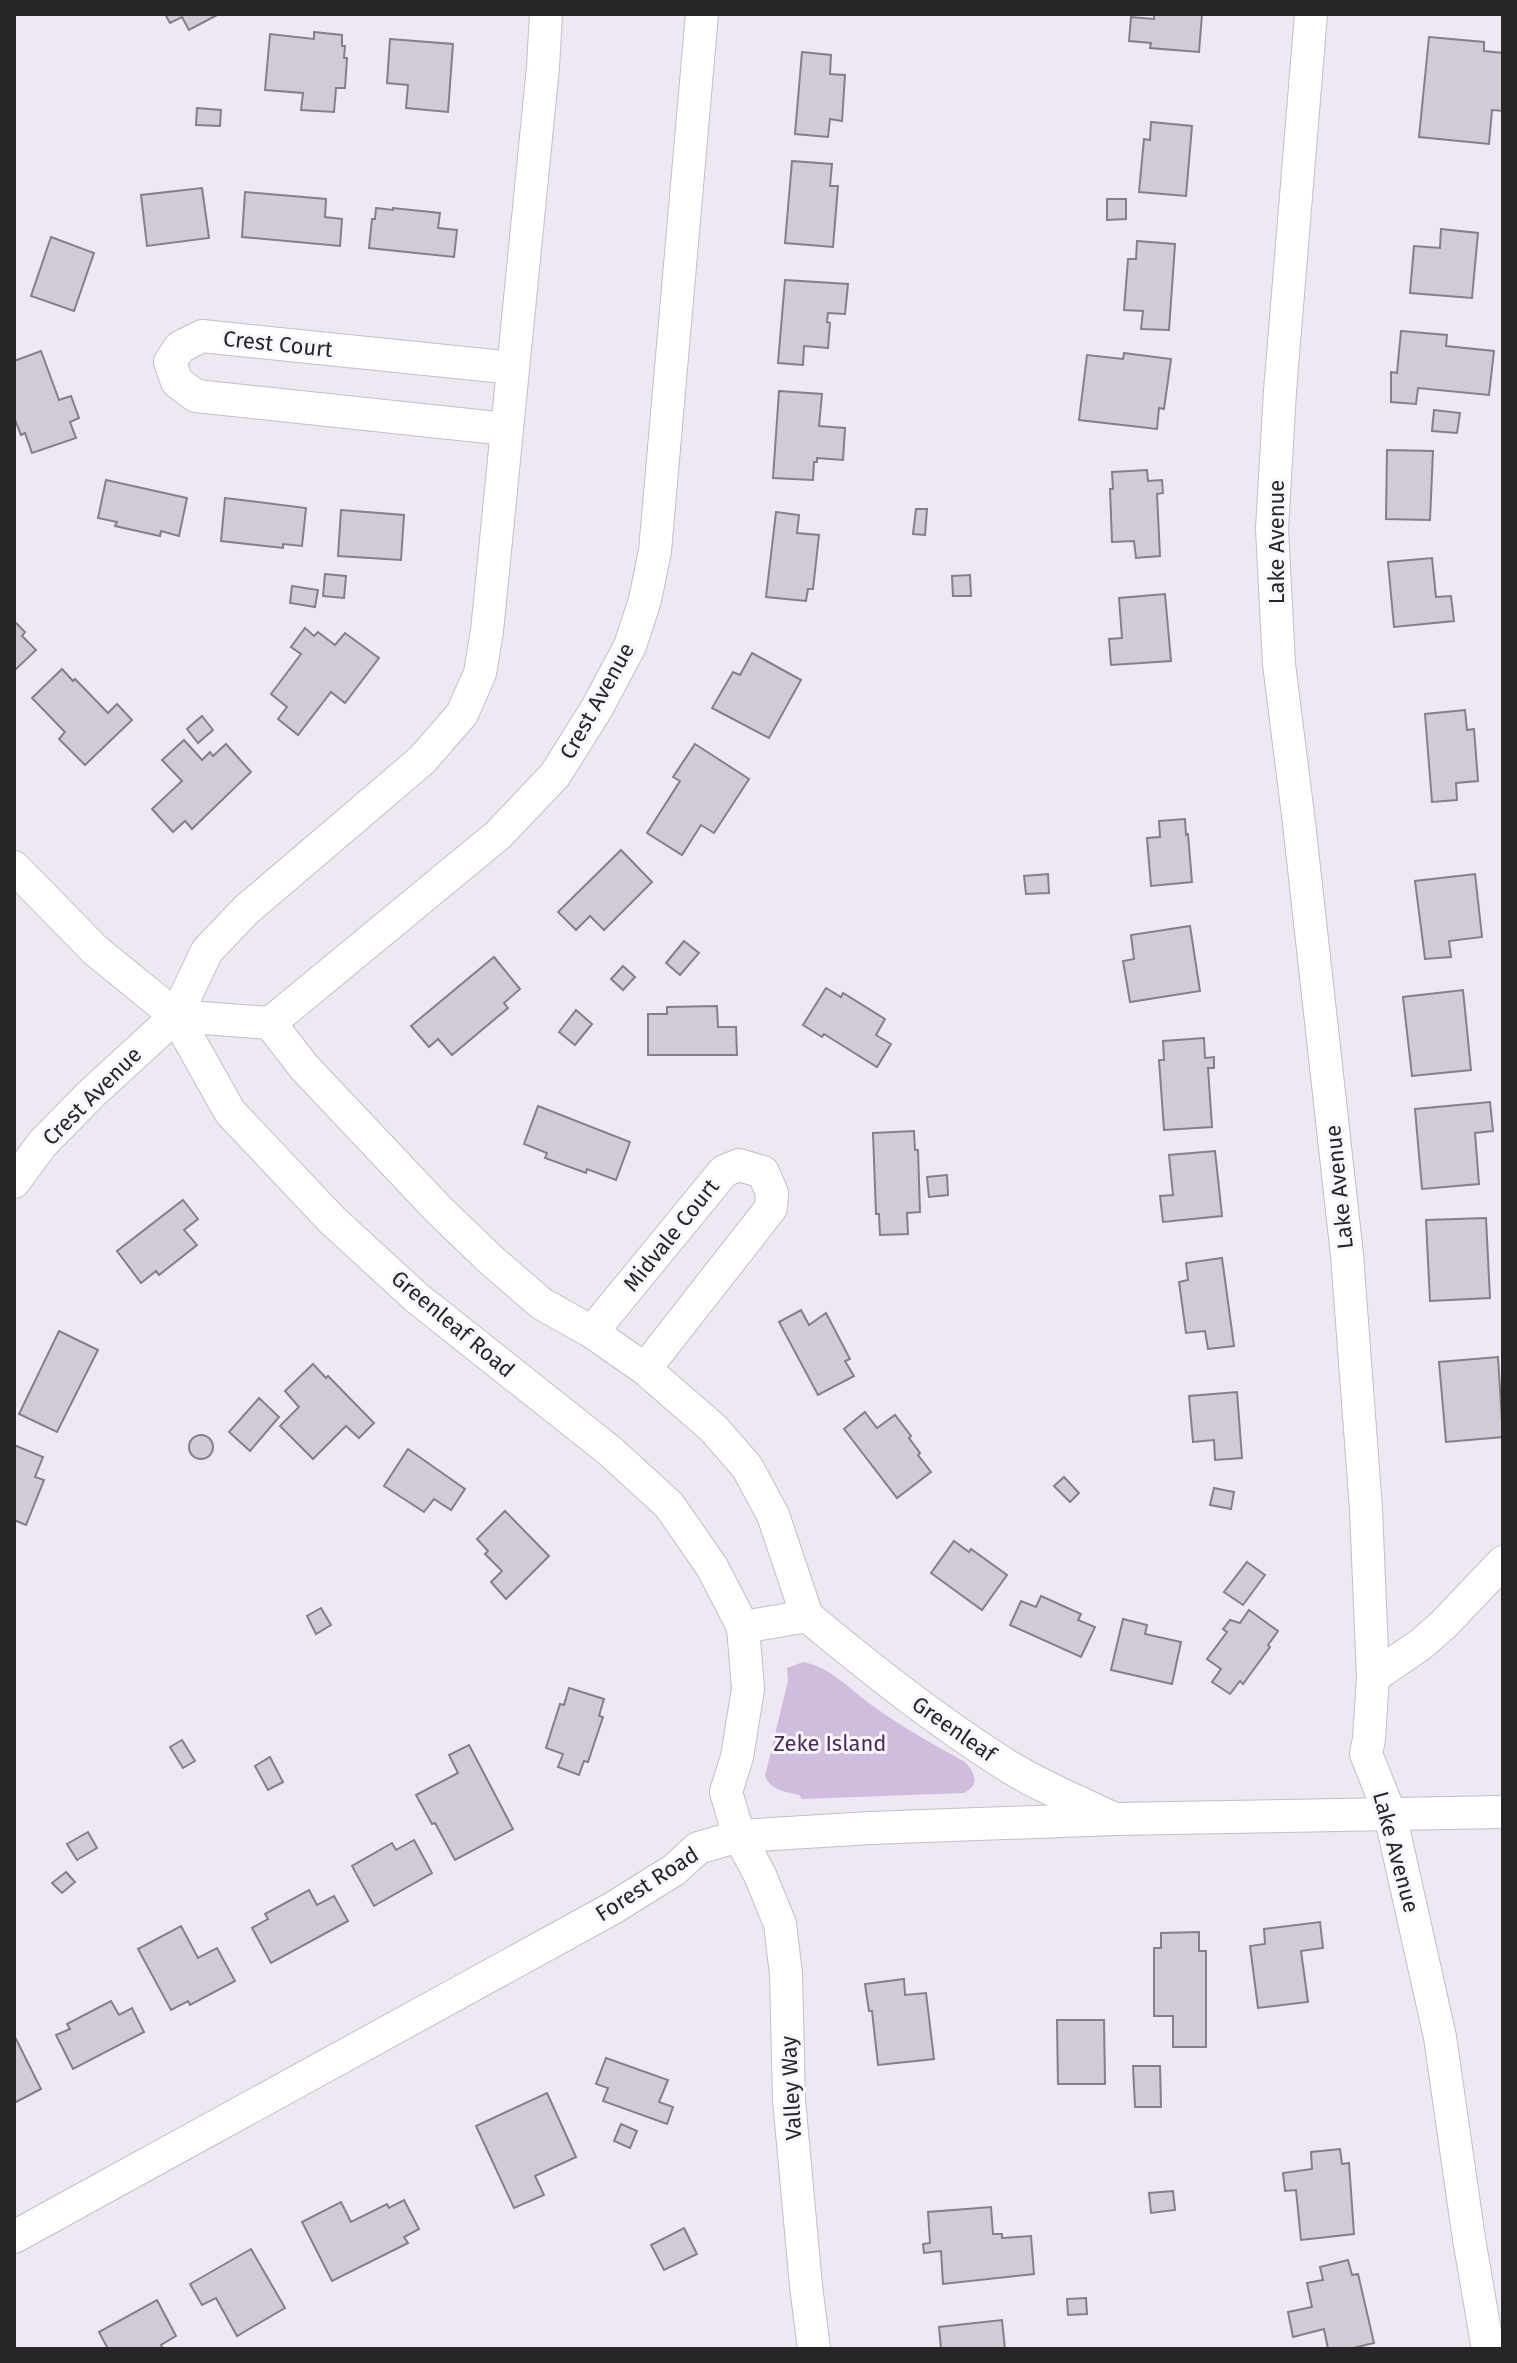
<svg xmlns="http://www.w3.org/2000/svg" width="1517" height="2363" font-family="'Fira Sans',sans-serif">
<rect width="100%" height="100%" fill="#eee8f2"/>
<path fill="#d0bddd" d="M803,1662C831,1667 850,1690 873,1706C902,1727 934,1745 965,1762C976,1774 980,1785 964,1793L802,1799L799,1795C786,1792 770,1790 765,1776L788,1681L787,1668Z"/>
<g fill="#d1cbd5" stroke="#847f88" stroke-width="2">
<polygon points="165,14 219,14 189,30 182,17 170,23"/>
<polygon points="1154,14 1202,14 1199,52 1150,48 1151,43 1129,41 1131,17 1154,19"/>
<polygon points="314,32 342,35 342,46 345,46 344,58 347,58 345,88 336,88 334,112 301,110 303,93 265,90 270,34 314,39"/>
<polygon points="1429,37 1484,42 1484,51 1503,53 1503,111 1492,110 1489,144 1419,137"/>
<polygon points="390,39 453,44 448,112 406,108 408,85 387,83"/>
<polygon points="802,52 831,55 830,74 845,75 842,121 830,119 828,137 795,134"/>
<polygon points="197,108 221,110 220,126 196,125"/>
<polygon points="1151,122 1192,126 1186,196 1139,192 1144,139 1150,140"/>
<polygon points="792,161 832,164 830,186 838,186 833,247 785,243"/>
<polygon points="202,188 209,238 147,246 141,195"/>
<polygon points="245,192 326,199 325,217 342,219 340,246 242,237"/>
<polygon points="1107,199 1126,199 1126,219 1107,220"/>
<polygon points="376,208 393,210 393,208 440,213 438,228 457,230 454,257 369,248 372,219 375,219"/>
<polygon points="1441,229 1478,233 1472,298 1410,293 1414,246 1440,248"/>
<polygon points="51,237 94,253 74,311 31,296"/>
<polygon points="1137,241 1175,244 1169,330 1141,329 1143,311 1124,310 1128,259 1136,259"/>
<polygon points="785,280 848,284 845,314 828,313 827,322 830,323 828,348 804,346 803,365 778,363"/>
<polygon points="1401,331 1447,335 1446,346 1494,351 1489,395 1418,388 1416,404 1391,402 1391,372 1397,373"/>
<polygon points="41,351 59,400 71,396 79,418 70,422 76,438 32,453 25,433 21,435 14,417 14,361"/>
<polygon points="1124,353 1171,359 1164,409 1159,408 1157,429 1079,420 1087,355 1123,359"/>
<polygon points="779,391 822,394 819,426 845,428 843,460 817,458 817,462 814,462 813,480 773,478"/>
<polygon points="1434,410 1460,413 1457,433 1432,431"/>
<polygon points="1387,450 1433,451 1430,520 1386,519"/>
<polygon points="1147,470 1148,481 1162,480 1163,493 1157,494 1160,556 1136,558 1134,541 1112,542 1110,489 1113,489 1112,472"/>
<polygon points="106,480 187,498 179,536 161,531 160,536 115,526 117,522 98,518"/>
<polygon points="225,498 306,508 302,546 283,544 283,548 221,541"/>
<polygon points="916,509 927,509 925,535 913,534"/>
<polygon points="341,510 404,515 401,560 338,556"/>
<polygon points="776,512 799,515 797,533 819,535 813,589 808,589 806,601 766,597"/>
<polygon points="1432,558 1436,597 1451,596 1454,621 1394,627 1388,562"/>
<polygon points="325,574 346,576 344,598 323,596"/>
<polygon points="970,575 971,596 953,596 952,576"/>
<polygon points="292,586 318,590 315,607 290,603"/>
<polygon points="1165,594 1171,661 1111,665 1109,639 1122,638 1119,598"/>
<polygon points="14,621 25,632 22,636 36,650 14,671"/>
<polygon points="305,628 314,636 318,632 335,645 345,633 379,658 345,703 331,692 298,735 278,719 287,707 271,694 301,654 291,647"/>
<polygon points="752,653 801,680 769,738 712,708 733,672 740,675"/>
<polygon points="62,669 73,681 75,679 108,713 117,704 132,720 85,765 59,739 65,732 32,698"/>
<polygon points="1465,710 1467,730 1474,729 1478,781 1456,783 1457,800 1432,802 1425,714"/>
<polygon points="202,716 213,730 198,743 187,729"/>
<polygon points="184,740 202,760 210,752 213,756 226,744 251,772 192,829 185,821 173,832 152,809 182,781 162,760"/>
<polygon points="695,744 749,779 714,833 701,825 682,855 647,833 680,781 673,777"/>
<polygon points="1185,819 1186,835 1188,834 1192,882 1151,886 1147,838 1160,837 1159,821"/>
<polygon points="621,850 652,882 604,930 590,916 576,930 558,912"/>
<polygon points="1048,874 1049,893 1026,894 1024,876"/>
<polygon points="1475,874 1482,937 1449,941 1451,957 1425,959 1415,881"/>
<polygon points="1190,926 1200,991 1130,1002 1123,961 1134,959 1131,935"/>
<polygon points="684,941 699,953 680,975 666,963"/>
<polygon points="494,957 520,989 504,1003 508,1008 452,1055 438,1039 429,1047 411,1026"/>
<polygon points="623,966 635,977 623,990 611,979"/>
<polygon points="826,988 841,997 843,993 885,1019 876,1035 891,1044 877,1067 824,1034 822,1037 803,1025"/>
<polygon points="1463,990 1471,1070 1412,1076 1403,997"/>
<polygon points="717,1006 718,1027 736,1027 737,1055 648,1055 648,1014 667,1014 667,1007"/>
<polygon points="576,1010 592,1024 575,1045 559,1032"/>
<polygon points="1204,1038 1205,1058 1214,1057 1214,1068 1208,1068 1212,1127 1164,1130 1159,1060 1164,1060 1163,1041"/>
<polygon points="1490,1102 1493,1131 1475,1133 1479,1184 1422,1189 1415,1109"/>
<polygon points="538,1106 630,1142 616,1180 587,1169 586,1173 545,1158 547,1153 524,1144"/>
<polygon points="914,1131 915,1150 918,1150 920,1212 907,1213 908,1234 880,1235 879,1214 876,1214 873,1133"/>
<polygon points="1215,1151 1222,1216 1163,1222 1160,1196 1173,1195 1169,1155"/>
<polygon points="947,1175 948,1195 929,1197 927,1177"/>
<polygon points="183,1200 198,1219 184,1230 197,1245 159,1275 156,1271 141,1283 117,1251"/>
<polygon points="1486,1218 1490,1298 1430,1301 1426,1220"/>
<polygon points="1222,1258 1234,1346 1208,1349 1205,1331 1186,1333 1179,1282 1188,1280 1186,1263"/>
<polygon points="801,1310 809,1325 826,1313 850,1359 845,1361 854,1376 818,1395 779,1322"/>
<polygon points="59,1331 98,1350 57,1432 19,1414"/>
<polygon points="1498,1357 1503,1437 1446,1442 1439,1362"/>
<polygon points="313,1364 326,1378 328,1376 374,1423 359,1438 346,1426 313,1459 280,1426 299,1407 285,1391"/>
<polygon points="1237,1392 1242,1458 1215,1460 1214,1440 1193,1442 1189,1396"/>
<polygon points="259,1398 279,1417 250,1451 229,1432"/>
<polygon points="865,1412 877,1428 895,1415 911,1436 909,1438 920,1453 918,1455 931,1472 897,1498 844,1429"/>
<circle cx="201" cy="1447" r="12"/>
<polygon points="14,1445 43,1457 35,1477 44,1480 26,1525 14,1520"/>
<polygon points="408,1449 465,1489 451,1510 434,1499 424,1512 384,1486"/>
<polygon points="1064,1477 1079,1493 1070,1502 1054,1486"/>
<polygon points="1214,1488 1234,1492 1231,1509 1210,1505"/>
<polygon points="505,1511 549,1556 506,1599 491,1582 502,1571 485,1554 488,1551 477,1539"/>
<polygon points="954,1541 969,1552 971,1549 1007,1575 982,1610 931,1573"/>
<polygon points="1247,1562 1265,1575 1243,1605 1224,1592"/>
<polygon points="1041,1596 1081,1614 1078,1620 1095,1627 1081,1657 1010,1625 1021,1601 1036,1607"/>
<polygon points="321,1608 331,1625 316,1634 307,1616"/>
<polygon points="1249,1610 1278,1631 1268,1645 1270,1647 1243,1684 1240,1681 1230,1694 1212,1682 1221,1669 1207,1659 1227,1632 1223,1629 1230,1620 1240,1623"/>
<polygon points="1123,1619 1147,1625 1145,1634 1181,1642 1172,1684 1111,1670"/>
<polygon points="569,1688 604,1699 599,1716 603,1717 588,1762 584,1761 579,1775 558,1767 563,1754 546,1748 560,1704 564,1705"/>
<polygon points="182,1740 195,1761 183,1768 170,1747"/>
<polygon points="469,1745 513,1829 455,1860 435,1823 432,1824 416,1795 458,1773 449,1755"/>
<polygon points="270,1757 283,1782 268,1790 255,1766"/>
<polygon points="88,1832 97,1848 77,1860 67,1844"/>
<polygon points="414,1840 432,1873 374,1906 352,1866 392,1843 396,1850"/>
<polygon points="66,1872 75,1882 62,1893 52,1883"/>
<polygon points="309,1890 317,1905 334,1896 348,1921 271,1963 252,1928 268,1919 265,1914"/>
<polygon points="1320,1922 1323,1948 1301,1951 1308,2002 1258,2008 1250,1946 1265,1944 1264,1929"/>
<polygon points="181,1926 198,1958 217,1948 235,1981 190,2005 188,2001 171,2010 138,1949"/>
<polygon points="1199,1932 1199,1951 1206,1951 1206,2047 1173,2047 1173,2016 1154,2016 1154,1948 1161,1948 1161,1933"/>
<polygon points="904,1979 905,1995 926,1993 934,2059 878,2065 872,2011 869,2011 865,1984"/>
<polygon points="111,2001 119,2015 132,2008 144,2032 73,2069 56,2035 70,2029 67,2024"/>
<polygon points="1057,2020 1104,2020 1105,2084 1058,2084"/>
<polygon points="14,2035 41,2089 14,2103"/>
<polygon points="606,2058 668,2080 659,2102 673,2107 667,2124 603,2101 608,2088 596,2084"/>
<polygon points="1133,2066 1160,2066 1161,2107 1135,2107"/>
<polygon points="547,2093 576,2157 535,2176 544,2195 514,2208 476,2126"/>
<polygon points="621,2124 637,2131 630,2148 614,2141"/>
<polygon points="1340,2149 1342,2164 1349,2163 1354,2234 1301,2240 1296,2190 1285,2191 1283,2173 1312,2169 1311,2152"/>
<polygon points="1173,2191 1175,2210 1151,2213 1149,2193"/>
<polygon points="404,2200 419,2229 404,2237 408,2243 332,2281 302,2222 341,2202 351,2222 387,2204 389,2208"/>
<polygon points="991,2207 993,2234 1002,2234 1002,2238 1031,2236 1034,2274 943,2284 941,2251 924,2253 923,2244 930,2243 928,2212"/>
<polygon points="684,2228 697,2254 664,2270 651,2245"/>
<polygon points="251,2249 285,2308 237,2336 216,2298 202,2305 190,2284"/>
<polygon points="1348,2260 1352,2275 1358,2274 1374,2343 1349,2349 1328,2349 1324,2329 1293,2337 1288,2312 1312,2307 1307,2283 1323,2280 1320,2267"/>
<polygon points="1086,2298 1087,2314 1068,2315 1067,2299"/>
<polygon points="157,2300 176,2336 161,2345 163,2349 108,2349 99,2332"/>
<polygon points="1002,2320 1005,2349 941,2349 939,2327"/>
</g>
<g fill="none" stroke-linecap="round" stroke-linejoin="round">
<g stroke="#c3bec8" stroke-width="34">
<g id="street">
<polyline points="1311,14 1280,391 1272,529 1279,664 1299,823 1347,1255 1366,1509 1373,1677 1369,1739 1366,1754 1390,1814 1440,2037 1469,2239 1488,2349"/>
<polyline points="506,429 196,396 177,382 170,362 180,347 202,336 513,368"/>
<polyline points="14,867 95,950 176,1016 230,1112 332,1220 417,1298 610,1451 669,1505 712,1567 743,1627 748,1689 737,1757 726,1792 739,1836 760,1875 780,1924 786,1974 789,2100 806,2286 814,2349"/>
<polyline points="176,1016 270,1023 498,835 555,775 597,708 630,646 645,600 655,551 702,14"/>
<polyline points="270,1023 304,1067 438,1209 491,1260 542,1304 592,1332 645,1369 713,1428 747,1467 773,1515 807,1616"/>
<polyline points="14,1182 42,1144 91,1094 176,1016 207,951 246,910 422,760 462,714 480,673 487,631 543,67 546,14"/>
<polyline points="592,1332 724,1171 739,1165 763,1172 772,1193 771,1208 645,1369"/>
<path d="M807,1616C870,1668 934,1719 1003,1763C1037,1785 1075,1800 1112,1818"/>
<polyline points="743,1627 807,1616"/>
<polyline points="1373,1677 1420,1645 1443,1625 1503,1562"/>
<polyline points="14,2237 613,1908 674,1870 698,1848 739,1836 871,1828 1115,1819 1503,1812"/>
</g>
</g>
<use href="#street" stroke="#fff" stroke-width="32"/>
</g>
<g text-anchor="middle" dominant-baseline="central" stroke-width="6" stroke-linejoin="round" paint-order="stroke">
<g font-size="22" fill="#272528" stroke="#faf6fe">
<text transform="translate(278 344) rotate(6)">Crest Court</text>
<text transform="translate(1276 542) rotate(-90)">Lake Avenue</text>
<text transform="translate(597 701) rotate(-61)">Crest Avenue</text>
<text transform="translate(92 1096) rotate(-45)">Crest Avenue</text>
<text transform="translate(1339 1187) rotate(-96)">Lake Avenue</text>
<text transform="translate(671 1235) rotate(-51)">Midvale Court</text>
<text transform="translate(453 1324) rotate(40)">Greenleaf Road</text>
<text transform="translate(954 1729) rotate(35)">Greenleaf</text>
<text transform="translate(1396 1852) rotate(75)">Lake Avenue</text>
<text transform="translate(647 1884) rotate(-33)">Forest Road</text>
<text transform="translate(791 2088) rotate(-93)">Valley Way</text>
</g>
<g font-size="22" fill="#492b5c" stroke="#faf6fe">
<text x="830" y="1743">Zeke Island</text>
</g>
</g>
<rect width="1517" height="2363" fill="none" stroke="#272528" stroke-width="32"/>
</svg>
